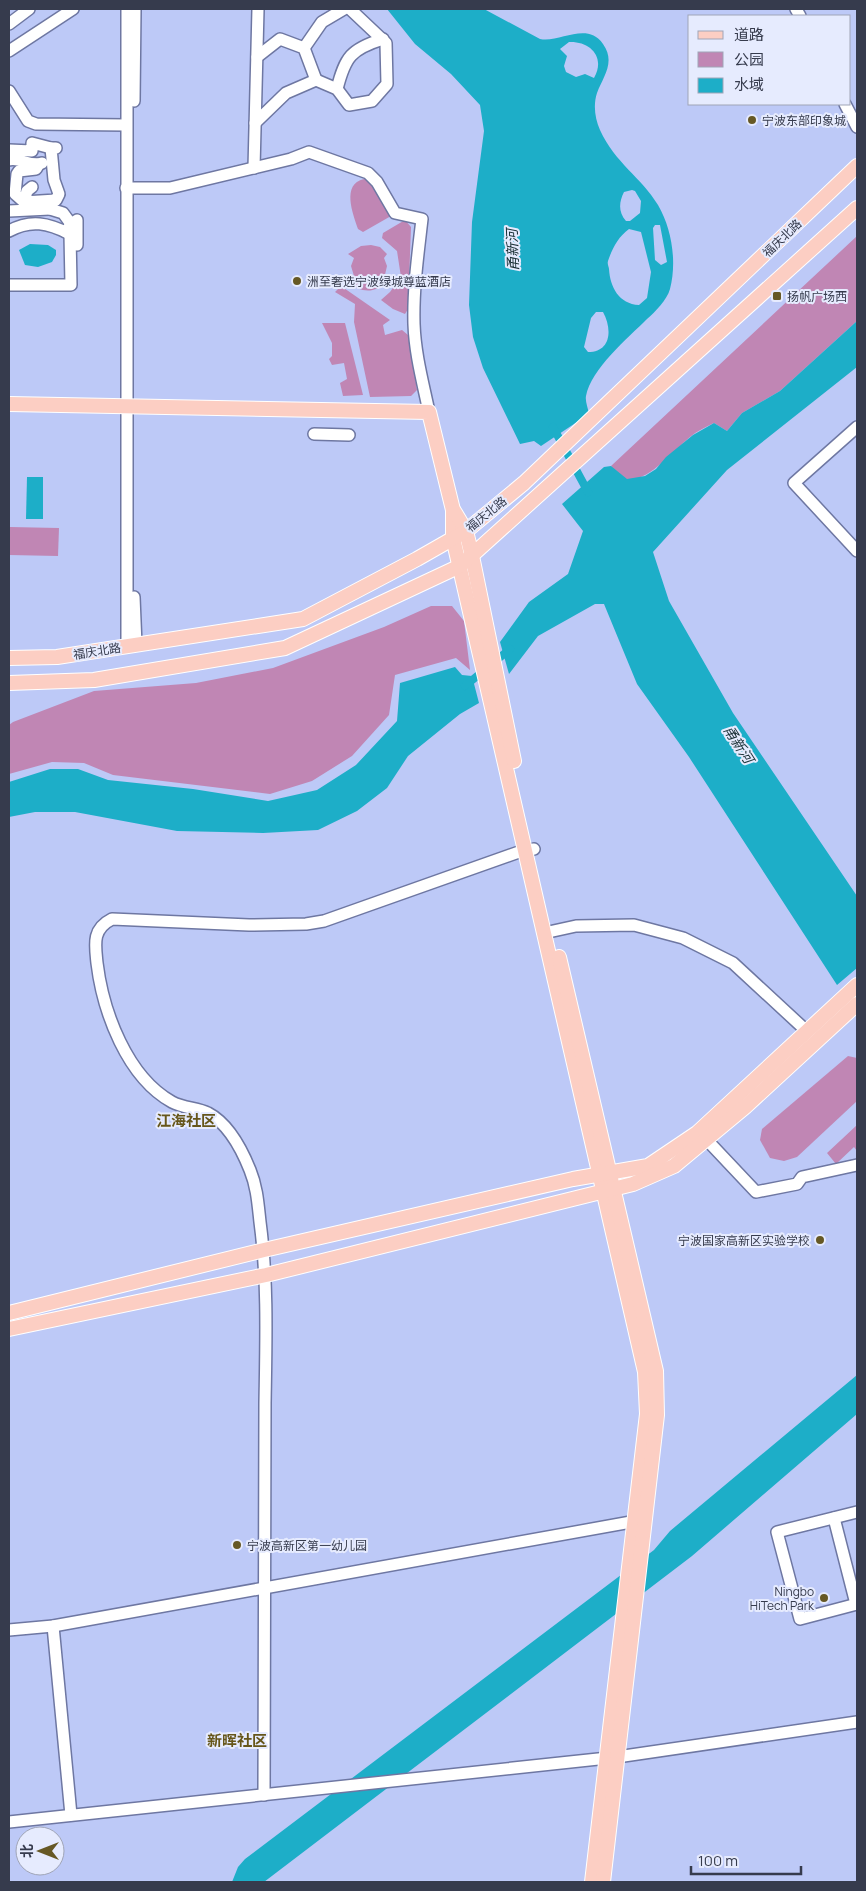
<svg xmlns="http://www.w3.org/2000/svg" width="866" height="1891" font-family="Manrope,'Noto Sans SC',sans-serif">
<rect width="100%" height="100%" fill="#bdc9f7"/>
<g fill="#c086b4">
<path d="M364,179L373,181L391,216L363,232L358,229C353,214 341,184 364,179Z"/>
<polygon points="405,220 411,227 408,309 405,314 393,309 381,300 390,292 401,277 397,251 382,238 383,233"/>
<path d="M857,236V321L780,391L742,413L727,431L714,423C706,427 697,431 690,437C674,450 647,484 626,479C620,477 615,471 611,466Z"/>
<path d="M371,245L380,247L387,254L384,258L387,266L384,279L387,282C374,294 360,293 348,281L354,276L351,266L354,258L348,254L361,246Z"/>
<polygon points="341,286 390,320 383,325 385,335 402,330 408,335 417,390 411,396 370,397 354,322 355,304 335,292"/>
<polygon points="322,323 345,323 363,395 343,396 340,383 347,379 344,363 332,365 329,359 332,356 332,343"/>
<polygon points="10,527 59,528 58,556 9,555"/>
<polygon points="431,606 452,606 464,621 470,670 456,658 395,675 389,715 352,756 312,781 270,794 113,775 84,763 52,762 9,774 9,725 13,722 94,691 196,683 273,668 384,627"/>
<polygon points="848,1056 857,1058 857,1101 797,1157 784,1161 770,1158 760,1140 762,1129"/>
<polygon points="857,1125 857,1151 854,1147 836,1164 827,1153"/>
</g>
<g fill="#1daec8" fill-rule="evenodd">
<path d="M387,9H484L540,39C560,43 587,21 603,44C616,62 603,77 597,93C593,105 595,119 600,130C615,163 641,177 658,205C672,229 677,262 670,289C667,300 655,312 647,319C628,338 591,369 586,396C585,401 588,408 589,414L541,446L534,441L520,444L483,368L473,337L469,305L472,222L484,131L480,105L451,74L415,44ZM569,42C590,41 606,57 594,78L585,74L576,77L566,72L564,66L567,56L560,49ZM632,190L635,191L641,201L640,213L630,221H626C618,212 619,202 624,192ZM655,225H660L667,262L661,265L655,260L653,228ZM629,229L641,232L651,272L647,298L639,305C619,304 610,287 609,269C609,267 607,264 608,261C612,249 618,237 629,229ZM596,312H603C612,328 612,352 588,352L584,347L591,318Z"/>
<polygon points="30,244 48,245 56,250 56,255 52,262 38,267 25,265 19,250"/>
<polygon points="857,321 857,367 727,470 653,552 669,601 733,713 857,896 857,968 837,985 689,757 637,684 604,604 595,604 538,636 509,674 500,642 529,602 568,574 583,531 562,504 604,467 611,466 627,479 645,476 656,469 666,457 693,435 714,423 727,431 742,413 780,391"/>
<polygon points="27,477 43,477 43,519 26,519"/>
<polygon points="455,667 462,675 472,676 479,703 460,714 408,756 387,788 357,811 318,830 263,833 177,831 75,812 35,812 9,817 9,782 50,769 78,769 108,780 193,789 268,801 317,790 356,765 397,721 400,683"/>
<polygon points="857,1375 857,1414 692,1556 264,1882 232,1882 238,1867 245,1859 654,1550 670,1531"/>
</g>
<g fill="none" stroke-linecap="round" stroke-linejoin="round">
<g stroke="#1daec8" stroke-width="8">
<polyline points="553,427 588,492"/>
<polyline points="465,686 510,649"/>
</g>
<g stroke="#6e77a2" stroke-width="14">
<g id="minor">
<polyline points="796,9 800,16"/>
<polyline points="9,24 29,9"/>
<polyline points="304,48 322,22 344,9"/>
<polyline points="9,51 73,9"/>
<polyline points="257,57 280,39 304,48 316,80"/>
<path d="M337,89C345,57 351,49 383,39"/>
<polyline points="9,91 28,121 36,124 126,125"/>
<polyline points="134,101 135,9"/>
<polyline points="845,104 857,127"/>
<polyline points="255,123 286,93 316,80 337,89 349,105 372,101 387,84 386,43 350,9"/>
<polyline points="9,150 32,151 32,143 51,148"/>
<path d="M9,160C20,157 30,167 42,163"/>
<polyline points="39,164 36,169 19,171 17,174 15,194 24,202 56,200 59,194 54,180 51,148 56,148"/>
<polyline points="254,168 258,9"/>
<path d="M126,188H170L291,159L309,152L368,173L377,182L395,213L422,219C418,254 413,289 414,324C415,354 423,383 429,412"/>
<polyline points="24,202 27,191 32,187"/>
<polyline points="50,209 63,213 71,224"/>
<polyline points="9,211 50,209 54,200"/>
<path d="M9,231C31,219 48,223 70,234L71,285H9"/>
<polyline points="66,232 71,224 77,220 77,245"/>
<polyline points="857,427 794,483 857,551"/>
<polyline points="314,434 349,435"/>
<polyline points="134,597 136,645"/>
<polyline points="127,646 127,9"/>
<polyline points="544,933 576,926 634,925 683,938 733,963 812,1036"/>
<polyline points="706,1139 756,1192 797,1184 802,1177 857,1165"/>
<polyline points="857,1512 777,1532 800,1619 857,1604"/>
<polyline points="834,1518 856,1604"/>
<polyline points="53,1626 71,1815"/>
<polyline points="9,1630 53,1626 642,1520"/>
<path d="M264,1795C264,1664 265,1534 265,1403C266,1342 268,1282 260,1222C258,1204 257,1187 250,1170C242,1150 229,1124 208,1113C197,1108 183,1108 172,1102C127,1077 103,1012 97,963C95,944 92,929 112,919L249,925L306,924L324,921L519,852L534,849"/>
<polyline points="9,1822 617,1757 857,1722"/>
</g>
</g>
<g stroke="#fff" stroke-width="16">
<g id="major">
<polyline points="9,404 429,412 453,510 453,538 645,1372 647,1414 592,1882"/>
<polyline points="454,511 466,531 472,556 514,761"/>
<polyline points="9,658 57,657 303,619 417,559 466,531 524,483 857,166"/>
<polyline points="9,683 94,680 285,648 460,566 857,208"/>
<polyline points="559,957 656,1371 657,1415 603,1882"/>
<polyline points="9,1313 264,1250 573,1179 648,1166 697,1133 857,985"/>
<polyline points="9,1329 266,1275 633,1184 674,1166 745,1107 857,1004"/>
</g>
</g>
<use href="#minor" stroke="#fff" stroke-width="11"/>
<use href="#major" stroke="#fccec3" stroke-width="14"/>
</g>
<g fill="#665825" stroke="#e6ebfe" stroke-width="2">
<circle cx="752" cy="120" r="5"/>
<circle cx="297" cy="281" r="5"/>
<rect x="772" y="291" width="10" height="10" rx="2.5"/>
<circle cx="820" cy="1240" r="5"/>
<circle cx="237" cy="1545" r="5"/>
<circle cx="824" cy="1598" r="5"/>
</g>
<g text-anchor="middle" dominant-baseline="central" stroke-width="4" stroke-linejoin="round" paint-order="stroke">
<g font-size="12" fill="#363b4d" stroke="#e6ebfe" text-anchor="start">
<text x="762" y="120">宁波东部印象城</text>
<text x="307" y="281">洲至奢选宁波绿城尊蓝酒店</text>
<text x="787" y="296">扬帆广场西</text>
<text x="810" y="1240" text-anchor="end">宁波国家高新区实验学校</text>
<text x="247" y="1545">宁波高新区第一幼儿园</text>
<text x="814" y="1591" text-anchor="end">Ningbo<tspan x="814" dy="14">HiTech Park</tspan></text>
</g>
<g font-size="12" fill="#363b4d" stroke="#e6ebfe">
<text transform="translate(782 238) rotate(-44)">福庆北路</text>
<text transform="translate(486 514) rotate(-39)">福庆北路</text>
<text transform="translate(97 651) rotate(-9)">福庆北路</text>
</g>
<g font-size="14" font-style="italic" fill="#192f34" stroke="#e6ebfe">
<text transform="translate(512 250) rotate(-92)">甬新河</text>
<text transform="translate(739 744) rotate(57)">甬新河</text>
</g>
<g font-size="15" font-weight="bold" fill="#66561a" stroke="#e6ebfe">
<text x="186" y="1120">江海社区</text>
<text x="237" y="1740">新晖社区</text>
</g>
</g>
<rect width="866" height="1891" fill="none" stroke="#363b4d" stroke-width="20"/>
<rect x="688" y="15" width="162" height="90" fill="#e6ebfe" stroke="#a0a5b7"/>
<rect x="698" y="31" width="25" height="8" fill="#fccec3" stroke="#a0a5b7"/>
<text x="734" y="40" font-size="15" fill="#363b4d">道路</text>
<rect x="698" y="52" width="25" height="15" fill="#c086b4" stroke="#a0a5b7"/>
<text x="734" y="65" font-size="15" fill="#363b4d">公园</text>
<rect x="698" y="78" width="25" height="15" fill="#1daec8" stroke="#a0a5b7"/>
<text x="734" y="90" font-size="15" fill="#363b4d">水域</text>
<g transform="translate(40 1851) rotate(270)"><circle r="24" fill="#e6ebfe" stroke="#a0a5b7"/>
<path d="M0-4L9 19L0 12L-9 19Z" fill="#665825"/>
<text y="-8" font-size="14" font-weight="bold" text-anchor="middle" fill="#363b4d">北</text>
</g>
<path d="M691 1866v8h110v-8" fill="none" stroke="#363b4d" stroke-width="2.5"/>
<text x="698" y="1866" font-size="15" fill="#363b4d" stroke="#e6ebfe" stroke-width="4" paint-order="stroke">100 m</text>
</svg>
